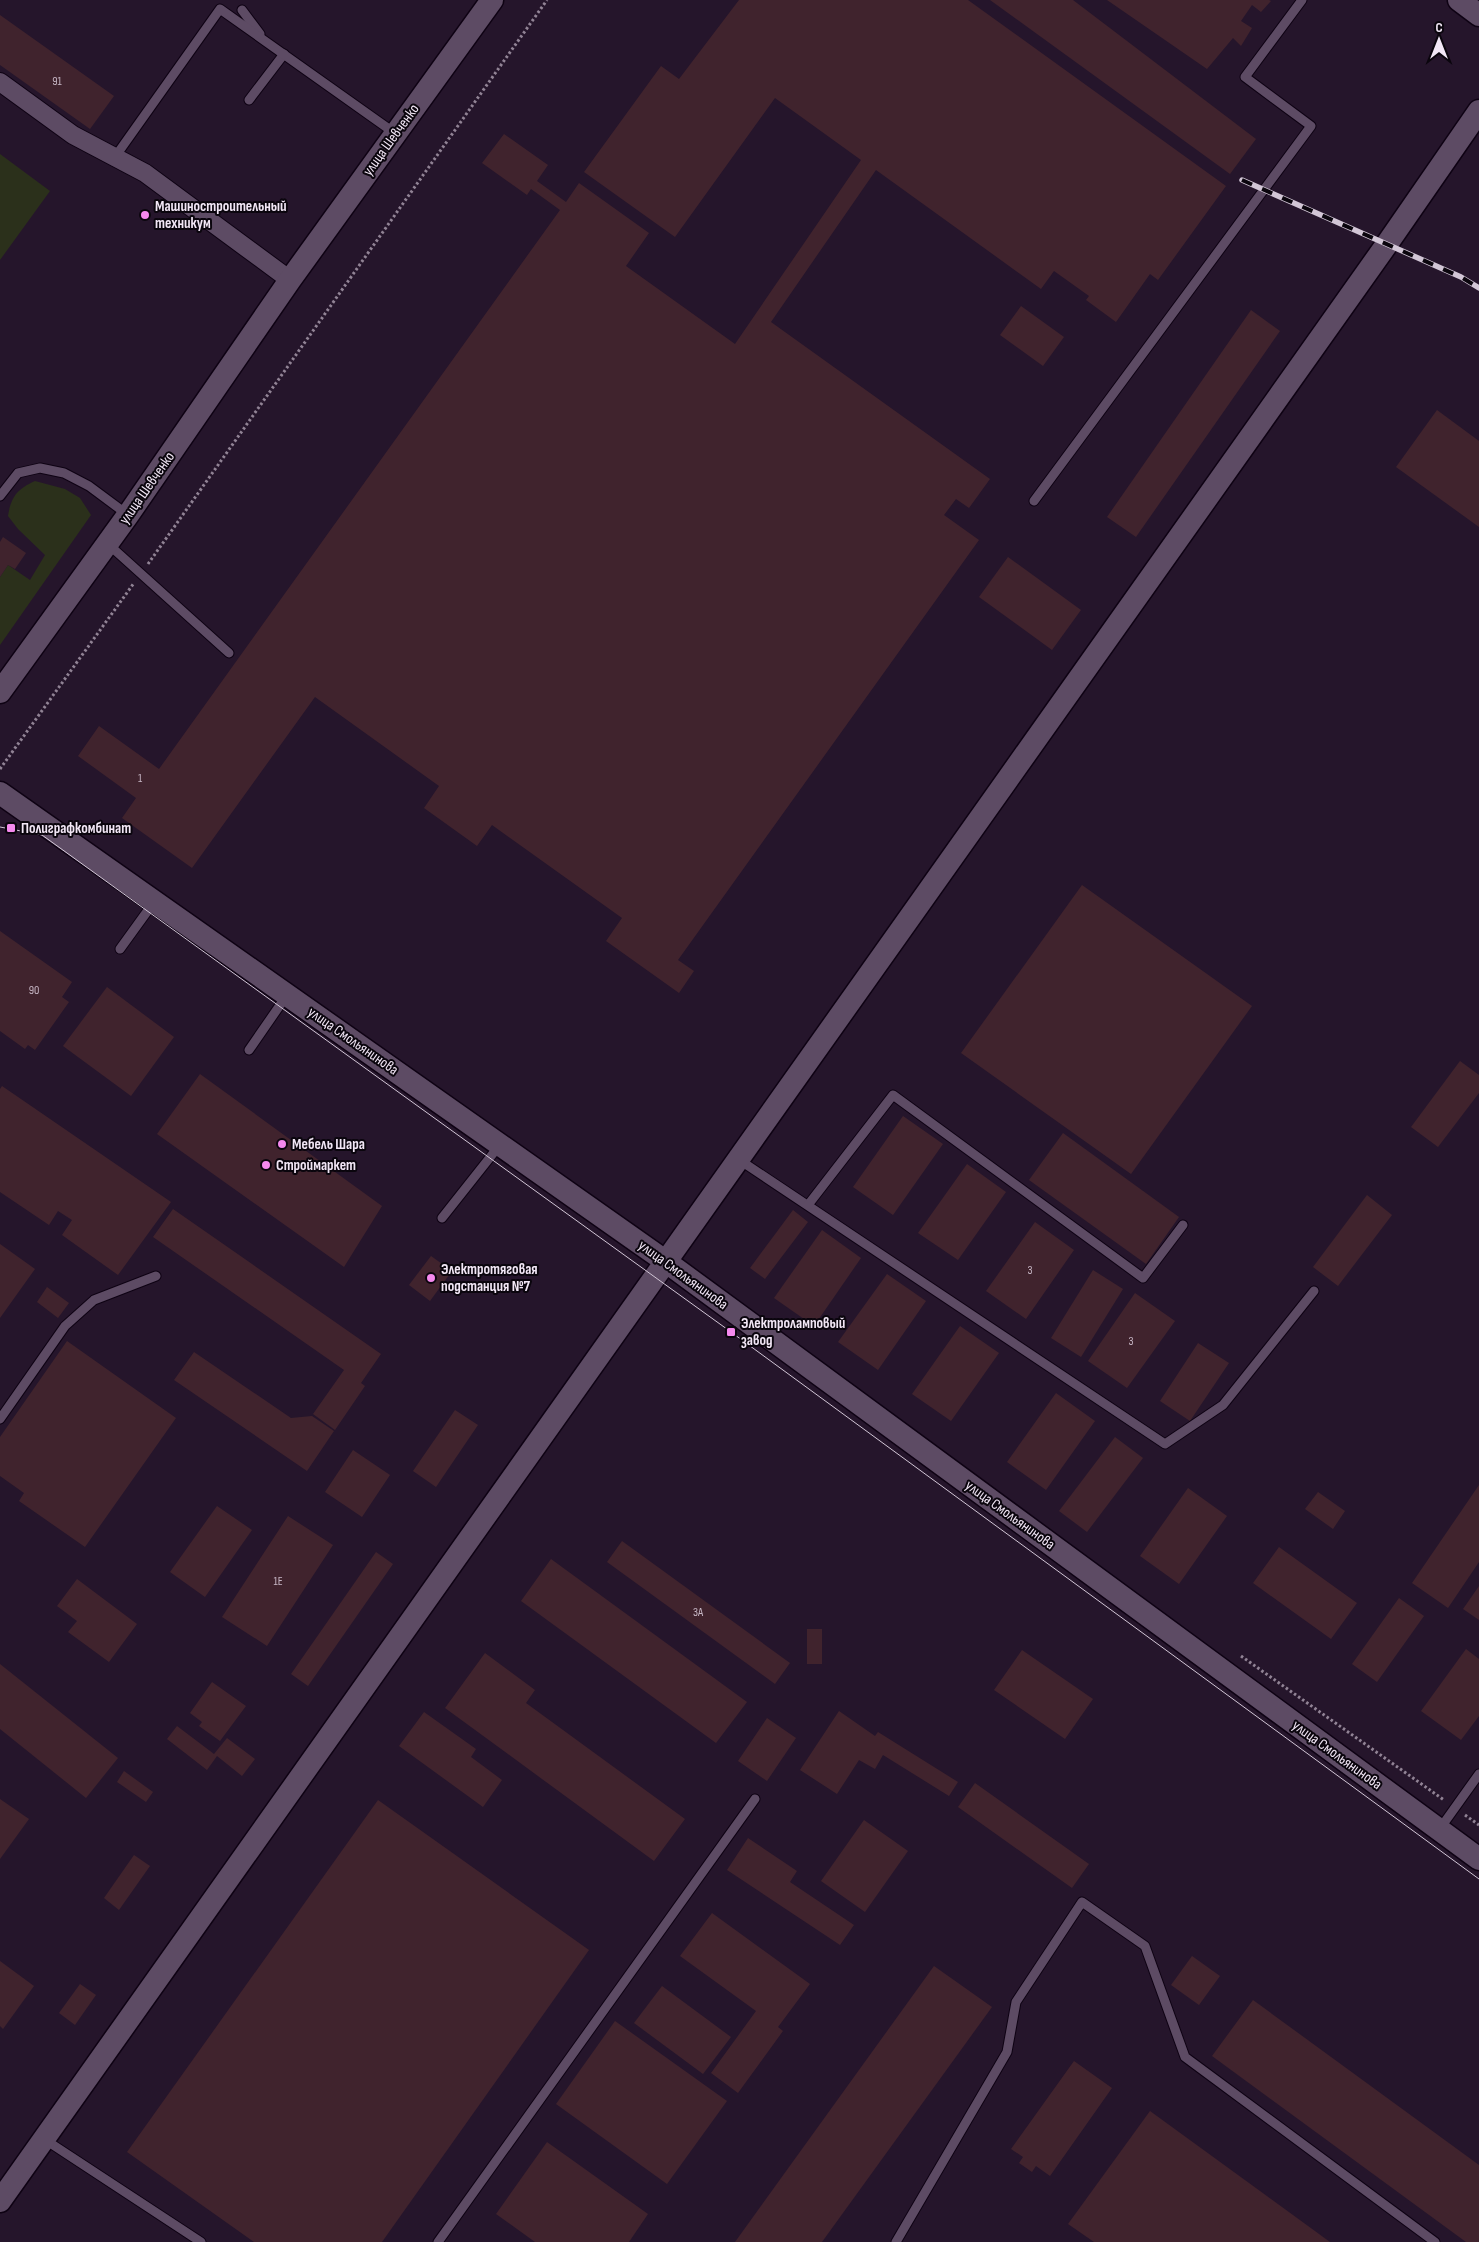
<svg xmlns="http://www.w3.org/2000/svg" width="1479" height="2242" font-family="'Sofia Sans Condensed',sans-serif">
<rect width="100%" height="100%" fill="#25152b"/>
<g fill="#2b301b">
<polygon points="0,154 50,191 0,260"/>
<path d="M35,481L65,489L80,498L91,515L0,645V577L8,565L30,580L45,555L18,529L8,516C11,497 17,489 35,481Z"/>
</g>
<g fill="#40232d">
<polygon points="739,0 968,0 1226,186 1158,280 1150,274 1116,322 1086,300 1089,296 1054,271 1041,289 876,170 771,322 990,479 969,508 956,499 944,515 979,540 678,960 694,971 679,993 606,941 622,918 492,825 477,846 424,808 439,786 315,697 192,868 122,818 136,798 78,756 99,726 159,769 560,210 531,189 527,195 482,163 504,134 548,165 537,181 566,202 579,183 649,233 626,266 735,344 861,160 775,98 675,237 584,172 661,66 679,79"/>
<polygon points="990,0 1073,0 1256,139 1230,174"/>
<polygon points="1107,0 1269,0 1271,1 1261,12 1252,5 1241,21 1252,28 1241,46 1233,38 1207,69"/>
<polygon points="0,15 114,96 90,129 0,65"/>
<polygon points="1021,306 1064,337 1043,366 1000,335"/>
<polygon points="1251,310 1280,331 1136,537 1107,517"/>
<polygon points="1437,410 1479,441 1479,527 1396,467"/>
<polygon points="3,537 26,553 15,569 8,565 0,577 0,542"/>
<polygon points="1008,557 1081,610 1052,650 979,597"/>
<polygon points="1082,885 1252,1006 1131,1174 961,1053"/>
<polygon points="0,931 72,982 62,997 69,1002 35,1050 28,1045 25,1049 0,1031"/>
<polygon points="107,987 174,1037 131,1096 63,1046"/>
<polygon points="1460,1061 1479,1075 1479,1093 1438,1147 1411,1127"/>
<polygon points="200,1074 382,1206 344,1267 157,1134"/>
<polygon points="2,1086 171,1202 118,1275 62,1235 72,1220 58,1211 49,1225 0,1192 0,1089"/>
<polygon points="903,1116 943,1144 893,1215 853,1187"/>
<polygon points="1063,1133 1179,1217 1146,1264 1029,1180"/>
<polygon points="967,1164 1006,1192 958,1260 918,1233"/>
<polygon points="1367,1195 1392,1215 1338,1286 1313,1267"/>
<polygon points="173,1209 381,1354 361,1383 365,1386 335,1430 313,1414 344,1370 153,1237"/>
<polygon points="793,1210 808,1222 765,1279 750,1268"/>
<polygon points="1035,1222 1074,1250 1026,1319 986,1291"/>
<polygon points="822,1230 861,1258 814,1326 774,1298"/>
<polygon points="0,1244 35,1269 0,1318"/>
<polygon points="431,1256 452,1271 430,1301 409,1285"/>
<polygon points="1093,1270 1123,1289 1081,1357 1051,1338"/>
<polygon points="887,1274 926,1301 878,1370 838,1342"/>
<polygon points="47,1287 69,1303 58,1318 37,1302"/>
<polygon points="1135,1293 1175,1321 1127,1388 1088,1361"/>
<polygon points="960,1326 999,1353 951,1421 912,1394"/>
<polygon points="67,1341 176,1418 85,1547 19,1501 24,1493 0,1476 0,1437"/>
<polygon points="1198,1343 1229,1363 1190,1421 1160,1401"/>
<polygon points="194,1352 291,1418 312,1416 334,1431 307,1471 174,1380"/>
<polygon points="1056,1393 1095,1421 1046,1490 1007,1462"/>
<polygon points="455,1410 478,1425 436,1487 413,1471"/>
<polygon points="1115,1437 1143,1458 1087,1532 1059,1511"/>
<polygon points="353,1450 390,1475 362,1517 325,1492"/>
<polygon points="1479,1485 1479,1562 1448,1608 1412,1583"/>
<polygon points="1188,1488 1227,1516 1179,1584 1140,1556"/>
<polygon points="1318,1492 1345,1511 1333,1529 1305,1509"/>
<polygon points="217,1506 252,1530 205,1597 170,1572"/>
<polygon points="288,1516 333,1545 267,1646 222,1617"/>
<polygon points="622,1541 790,1663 775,1684 607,1562"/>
<polygon points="1279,1547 1357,1603 1331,1639 1253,1583"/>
<polygon points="376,1552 393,1564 308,1686 291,1674"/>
<polygon points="551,1559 747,1702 716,1743 521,1601"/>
<polygon points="77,1579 137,1624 109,1662 68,1632 77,1621 57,1606"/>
<polygon points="1479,1586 1479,1620 1463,1609"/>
<polygon points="1399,1598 1424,1616 1377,1682 1352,1664"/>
<rect x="807" y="1629" width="15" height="35"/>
<polygon points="1466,1649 1479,1659 1479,1716 1461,1740 1421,1711"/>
<polygon points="1022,1650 1093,1699 1065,1739 994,1690"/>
<polygon points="485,1653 535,1690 526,1703 685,1819 654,1861 445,1708"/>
<polygon points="0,1664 118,1758 86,1798 0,1729"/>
<polygon points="212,1682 246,1706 220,1741 199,1726 202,1722 190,1713"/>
<polygon points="839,1711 875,1736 878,1732 958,1782 949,1796 883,1755 875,1769 859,1760 837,1794 800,1770"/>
<polygon points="424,1712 476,1749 471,1757 502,1780 483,1807 399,1746"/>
<polygon points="767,1718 796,1738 767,1781 738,1761"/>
<polygon points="177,1726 214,1754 227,1738 255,1759 242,1776 217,1756 207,1770 167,1739"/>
<polygon points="124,1771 153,1792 146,1802 117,1782"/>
<polygon points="975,1783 1089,1864 1072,1888 958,1807"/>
<polygon points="0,1799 29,1819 0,1859"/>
<polygon points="378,1800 589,1950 382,2242 254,2242 127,2152"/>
<polygon points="864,1820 908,1851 865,1912 821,1881"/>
<polygon points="748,1838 797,1871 790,1882 854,1925 840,1945 727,1870"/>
<polygon points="134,1855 150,1866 119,1910 104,1898"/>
<polygon points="712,1913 810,1984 778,2027 783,2031 738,2093 711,2073 756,2011 680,1956"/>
<polygon points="1192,1956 1220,1976 1199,2005 1171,1985"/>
<polygon points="0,1961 34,1986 3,2029 0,2026"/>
<polygon points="934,1966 992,2007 822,2242 735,2242"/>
<polygon points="80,1984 96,1995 75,2025 59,2013"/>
<polygon points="662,1986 731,2037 703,2074 634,2023"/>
<polygon points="1253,2000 1479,2165 1479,2242 1466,2242 1212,2056"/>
<polygon points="615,2021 727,2101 667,2184 556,2104"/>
<polygon points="1074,2061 1112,2088 1050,2176 1036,2166 1032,2172 1019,2163 1023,2157 1011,2149"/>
<polygon points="1150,2111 1330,2242 1094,2242 1068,2224"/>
<polygon points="547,2142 648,2214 629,2242 535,2242 496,2214"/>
</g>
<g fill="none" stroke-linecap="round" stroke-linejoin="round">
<g stroke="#0e0213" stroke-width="11">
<g id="service">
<polyline points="242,10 260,34"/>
<polyline points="249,100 284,54"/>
<polyline points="115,157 220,9 396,134"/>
<polyline points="0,496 18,473 40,468 64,473 89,486 128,515"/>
<polyline points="1034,501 1311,126 1245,77 1302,0"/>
<polyline points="108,544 229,653"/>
<polyline points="120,949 154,902"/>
<polyline points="249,1050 287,995"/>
<polyline points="738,1159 1165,1444 1223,1405 1314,1291"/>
<polyline points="808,1205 893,1095 1143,1278 1183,1225"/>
<polyline points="442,1218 499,1146"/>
<polyline points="0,1419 65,1326 94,1300 156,1276"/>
<polyline points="1439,1830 1479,1774"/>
<polyline points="44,2139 201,2242"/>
<polyline points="438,2242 755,1799"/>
<polyline points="896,2242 1007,2052 1016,2002 1082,1902 1145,1946 1185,2057 1435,2242"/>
</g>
</g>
<g stroke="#0e0213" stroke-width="20">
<polyline id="minor" points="0,82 73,135 145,173 290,280"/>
</g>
<g stroke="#0e0213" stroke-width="25">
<g id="tertiary">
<polyline points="1459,0 1479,15"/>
<polyline points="0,692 128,515 290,280 492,0"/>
<polyline points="0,793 665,1261 1479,1859"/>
<polyline points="0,2201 1387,244 1479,111"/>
</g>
</g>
<g stroke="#918395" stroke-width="3" stroke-dasharray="2.5 2.5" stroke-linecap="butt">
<polyline points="148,564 547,0"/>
<polyline points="0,769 134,583"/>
<polyline points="1241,1656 1444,1800"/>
<polyline points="1465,1815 1479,1825"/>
</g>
<use href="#service" stroke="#5d4b64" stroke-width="9"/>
<use href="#minor" stroke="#5d4b64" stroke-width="18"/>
<use href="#tertiary" stroke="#5d4b64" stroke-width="22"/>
<polyline stroke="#d2c6d6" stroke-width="1" points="0,827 42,835 731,1332 1479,1879"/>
<g stroke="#d2c6d6" stroke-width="5.5">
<polyline id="rail" points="1242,180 1461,277 1479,288"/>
</g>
<use href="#rail" stroke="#0a050d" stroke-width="4" stroke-dasharray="11" stroke-linecap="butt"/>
</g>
<g fill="#f589ee" stroke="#0a050d" stroke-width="2">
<circle cx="145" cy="215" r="5"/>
<rect x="6" y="823" width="10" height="10" rx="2.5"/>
<circle cx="282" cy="1144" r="5"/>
<circle cx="266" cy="1165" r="5"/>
<circle cx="431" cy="1278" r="5"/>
<rect x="726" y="1327" width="10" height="10" rx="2.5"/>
</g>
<g text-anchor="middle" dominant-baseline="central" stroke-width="4" stroke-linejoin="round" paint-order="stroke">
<g font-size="12" fill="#c6b6c4">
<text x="57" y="81">91</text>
<text x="140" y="778">1</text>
<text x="34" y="990">90</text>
<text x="1030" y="1270">3</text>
<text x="1131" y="1341">3</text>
<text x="278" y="1581">1Е</text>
<text x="698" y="1612">3А</text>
</g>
<g font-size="15" fill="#f2e7f6" stroke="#0a050d">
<text transform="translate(391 140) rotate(-54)">улица Шевченко</text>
<text transform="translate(147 488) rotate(-55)">улица Шевченко</text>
<text transform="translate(353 1041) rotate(35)">улица Смольянинова</text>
<text transform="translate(683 1275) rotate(36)">улица Смольянинова</text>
<text transform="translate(1010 1515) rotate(36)">улица Смольянинова</text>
<text transform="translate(1337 1755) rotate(36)">улица Смольянинова</text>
</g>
<g font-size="15" font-weight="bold" fill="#f2e7f6" stroke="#0a050d" text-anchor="start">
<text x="155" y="206">Машиностроительный<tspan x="155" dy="17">техникум</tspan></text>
<text x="21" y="828">Полиграфкомбинат</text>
<text x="292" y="1144">Мебель Шара</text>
<text x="276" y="1165">Строймаркет</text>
<text x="441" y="1269">Электротяговая<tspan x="441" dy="17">подстанция №7</tspan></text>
<text x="741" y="1323">Электроламповый<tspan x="741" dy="17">завод</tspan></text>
</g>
</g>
<g transform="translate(1439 40)" stroke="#0a050d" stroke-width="4" paint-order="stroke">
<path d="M0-4L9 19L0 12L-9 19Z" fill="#f2e7f6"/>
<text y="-8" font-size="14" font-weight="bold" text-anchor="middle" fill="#f2e7f6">С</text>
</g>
</svg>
